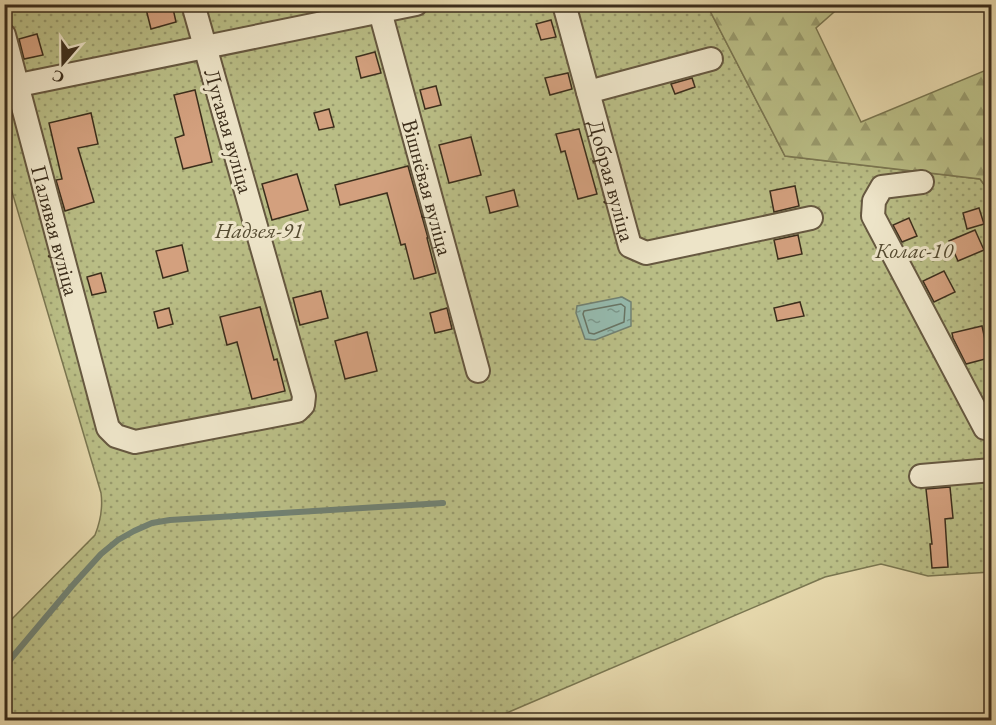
<svg xmlns="http://www.w3.org/2000/svg" width="996" height="725" font-family="'EB Garamond',serif">
<defs>
<pattern id="grass-dots" width="8" height="8" patternUnits="userSpaceOnUse" patternTransform="scale(1.5)"><rect width="8" height="8" fill="#b9bd85"/><path d="M2 2h.1M6 6h.1" fill="none" stroke="#989a6c" stroke-width="1.8" stroke-linecap="round"/></pattern>
<pattern id="forest-firs" width="22" height="20" patternUnits="userSpaceOnUse" patternTransform="scale(1.5)"><rect width="22" height="20" fill="#b9bd85"/><path d="M5 1l3.5 6h-7zM16 11l3.5 6h-7z" fill="#989a6c"/></pattern>
<pattern id="water-ripples" width="26" height="14" patternUnits="userSpaceOnUse" patternTransform="scale(1.5)"><rect width="26" height="14" fill="#95b9ac"/><path d="M2 4q2-2 4 0t4 0M15 11q2-2 4 0t4 0" fill="none" stroke="#7b978b"/></pattern>
</defs>
<rect width="100%" height="100%" fill="#e4d6aa"/>
<filter id="stains"><feTurbulence type="fractalNoise" baseFrequency=".00333" numOctaves="4"/><feColorMatrix values="0 0 0 0 .2 0 0 0 0 .09 0 0 0 0 .02 0 0 0 .5 -.17"/></filter>
<radialGradient id="worn" r=".72"><stop offset=".6" stop-color="#630" stop-opacity="0"/><stop offset="1" stop-color="#630" stop-opacity=".3"/></radialGradient>
<path fill="url(#grass-dots)" stroke="#7a7650" stroke-width="1.5" d="M4,5H707L785,156L980,179L991,194V572L928,576L881,564L825,577L490,720H5V626L95,535C101,520 103,508 101,493L5,168Z"/>
<polygon fill="url(#forest-firs)" stroke="#7a7650" stroke-width="1.5" points="707,5 842,5 816,28 861,122 991,68 991,194 980,179 785,156"/>
<polygon fill="url(#water-ripples)" stroke="#718172" stroke-width="1.5" points="622,297 631,302 631,326 595,340 585,339 576,313 577,306"/>
<g fill="none" stroke-linecap="round" stroke-linejoin="round">
<polygon stroke="#687464" stroke-width="1.5" points="621,304 625,307 624,322 594,334 589,333 583,314 584,311"/>
<polyline stroke="#718172" stroke-width="6" points="4,667 72,586 101,554 118,540 134,531 152,523 170,520 443,503"/>
</g>
<g fill="#d3a07e" stroke="#3c2e1c" stroke-width="1.5">
<polygon points="163,4 172,4 176,22 151,29 146,9"/>
<polygon points="551,20 556,37 541,40 536,24"/>
<polygon points="37,34 43,55 24,59 19,39"/>
<polygon points="375,52 381,73 361,78 356,57"/>
<polygon points="568,73 572,89 550,95 545,78"/>
<polygon points="692,78 695,87 675,94 671,84"/>
<polygon points="436,86 441,105 425,109 420,90"/>
<polygon points="195,90 212,162 183,169 175,138 184,135 174,95"/>
<polygon points="329,109 334,127 319,130 314,113"/>
<polygon points="91,113 98,144 78,148 94,202 65,211 56,180 62,179 49,123"/>
<polygon points="579,129 597,194 578,199 565,151 561,152 556,134"/>
<polygon points="471,137 481,175 449,183 439,145"/>
<polygon points="408,166 428,238 427,238 436,273 414,279 405,244 401,245 387,193 340,205 335,185"/>
<polygon points="297,174 308,210 272,220 262,184"/>
<polygon points="795,186 799,206 774,212 770,191"/>
<polygon points="514,190 518,206 490,213 486,197"/>
<polygon points="979,208 984,224 967,229 963,213"/>
<polygon points="909,218 917,236 902,242 893,225"/>
<polygon points="975,230 984,250 958,261 949,241"/>
<polygon points="798,235 802,254 778,259 774,240"/>
<polygon points="182,245 188,271 163,278 156,251"/>
<polygon points="944,271 955,292 934,302 923,281"/>
<polygon points="101,273 106,292 92,295 87,277"/>
<polygon points="321,291 328,318 300,325 293,298"/>
<polygon points="800,302 804,316 777,321 774,308"/>
<polygon points="260,307 274,360 277,359 285,391 252,399 237,342 227,345 220,317"/>
<polygon points="169,308 173,324 158,328 154,312"/>
<polygon points="447,308 452,329 435,333 430,313"/>
<polygon points="982,326 989,358 966,364 953,338 952,333"/>
<polygon points="367,332 377,371 345,379 335,341"/>
<polygon points="950,487 953,518 945,519 948,567 932,568 930,544 932,544 926,489"/>
</g>
<g fill="none" stroke-linecap="round" stroke-linejoin="round">
<g stroke="#665840" stroke-width="26">
<g id="minor">
<path id="s1" d="M378,4L478,371"/>
<path id="s2" d="M564,4L630,246L646,253L811,218"/>
<path id="s3" d="M4,35L108,428L116,436L135,442L297,411L303,405L304,396L193,4"/>
<polyline points="19,85 416,4"/>
<polyline points="588,92 711,59"/>
<polyline points="922,182 882,187 874,201 873,216 985,428 992,429"/>
<polyline points="921,476 992,470"/>
</g>
</g>
<use href="#minor" stroke="#ede4c8" stroke-width="22"/>
</g>
<g text-anchor="middle" dominant-baseline="central" stroke-width="6" stroke-linejoin="round" paint-order="stroke">
<g font-size="22" fill="#3c2e1c" stroke="#ede4c8">
<text transform="translate(229 131) rotate(74)">Лугавая вуліца</text>
<text stroke="none"><textPath href="#s2" startOffset="183">Добрая вуліца</textPath></text>
<text stroke="none"><textPath href="#s1" startOffset="190">Вішнёвая вуліца</textPath></text>
<text stroke="none"><textPath href="#s3" startOffset="202">Палявая вуліца</textPath></text>
</g>
<g font-size="22" font-style="italic" fill="#554b31" stroke="#ede4c8">
<text x="259" y="230">Надзея-91</text>
<text x="914" y="250">Колас-10</text>
</g>
</g>
<rect width="996" height="725" fill="none" stroke="#e4d6aa" stroke-width="24"/>
<rect x="6" y="6" width="984" height="713" fill="none" stroke="#3c2e1c" stroke-width="3"/>
<rect x="12" y="12" width="972" height="701" fill="none" stroke="#3c2e1c" stroke-width="1.5"/>
<g transform="translate(63 63) rotate(200)" stroke="#ede4c8" stroke-width="4.5" paint-order="stroke">
<path d="M0-4.5L10 22L0 15L-10 22Z" fill="#3c2e1c"/>
<text y="-9" font-size="16" font-weight="bold" text-anchor="middle" fill="#3c2e1c">С</text>
</g>
<rect width="100%" height="100%" filter="url(#stains)"/>
<rect width="100%" height="100%" fill="url(#worn)"/>
</svg>
